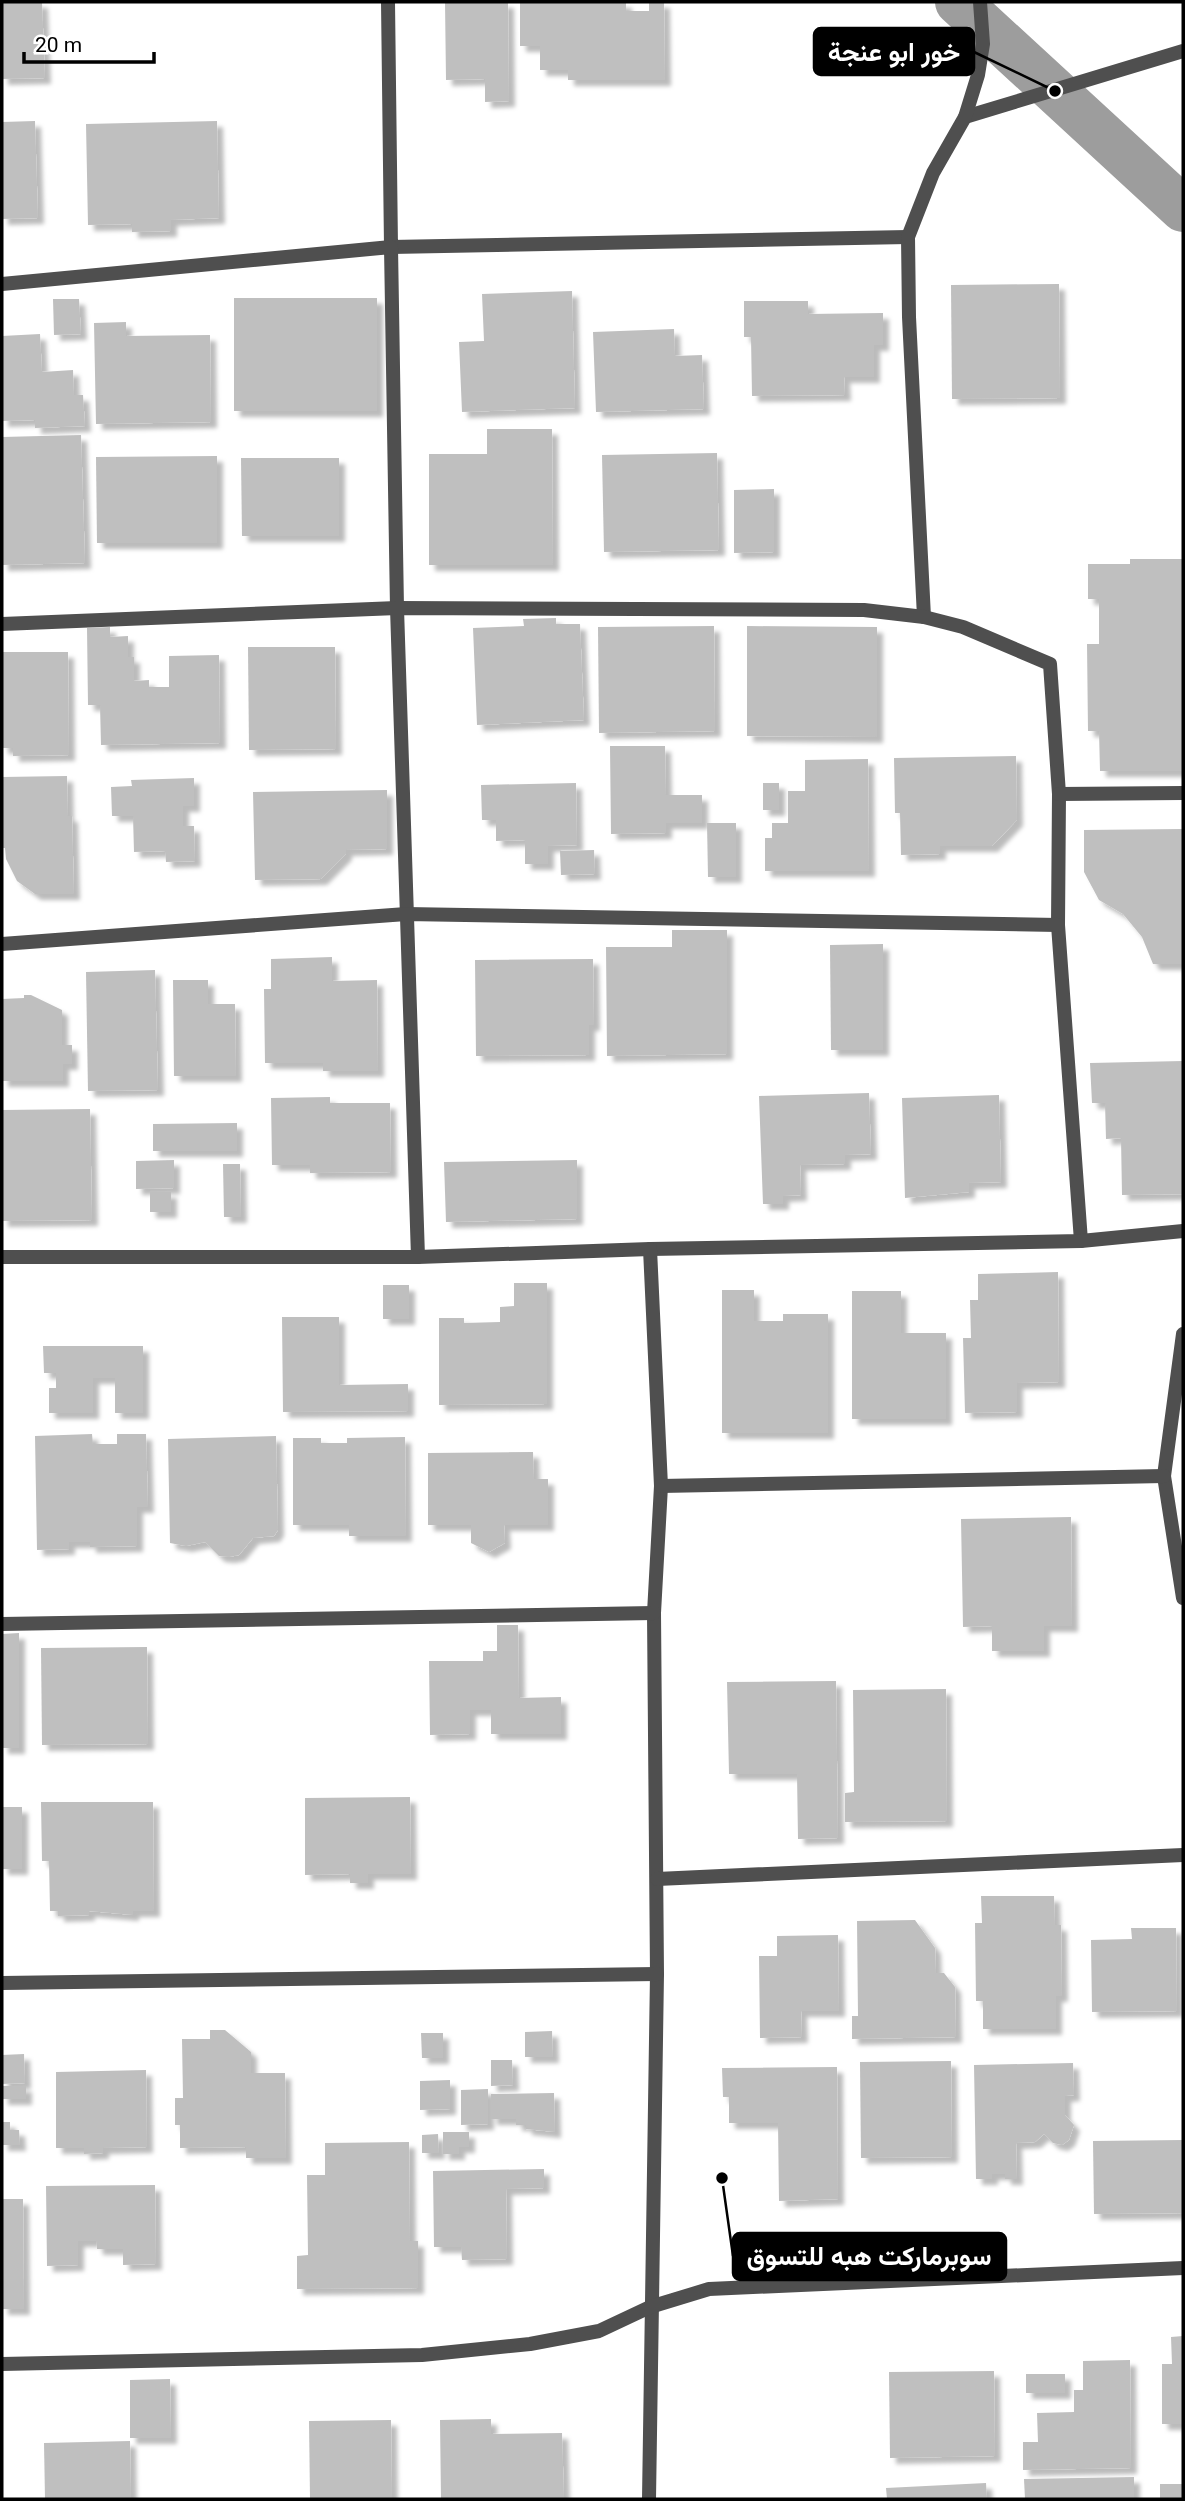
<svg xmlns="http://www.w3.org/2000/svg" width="1185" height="2501" font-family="Roboto,Vazirmatn,sans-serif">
<defs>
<filter id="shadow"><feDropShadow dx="6" dy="6" stdDeviation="2" flood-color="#0004"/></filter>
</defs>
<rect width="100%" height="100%" fill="#fff"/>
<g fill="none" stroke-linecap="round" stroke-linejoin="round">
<polyline stroke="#9d9d9d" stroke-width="46" points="958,2 1183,209"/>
</g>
<g fill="#bfbfbf" filter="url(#shadow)">
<polygon points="2,2 42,2 45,78 2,79"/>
<polygon points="445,2 508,2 509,101 485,102 485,79 446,80"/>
<polygon points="520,2 626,2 626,11 649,11 649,2 664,2 665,80 568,80 568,70 540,70 540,46 520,46"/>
<polygon points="35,121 38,218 2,219 2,122"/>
<polygon points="217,121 219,218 171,220 171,231 132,232 132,224 88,225 86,124"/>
<polygon points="1059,284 1060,398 952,399 951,285"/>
<polygon points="572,291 575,408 462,412 459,342 484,341 482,294"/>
<rect x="234" y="298" width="143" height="113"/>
<polygon points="53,299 79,299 81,334 54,335"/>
<polygon points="744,301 808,301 808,314 883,313 883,345 874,345 874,377 844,377 845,395 752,396 751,337 744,337"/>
<polygon points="126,322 126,336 210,335 211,422 96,424 94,323"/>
<polygon points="674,329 675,356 702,355 704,409 596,412 593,332"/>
<polygon points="40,334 42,372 73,370 74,395 83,395 85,426 35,428 35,420 2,421 2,336"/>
<polygon points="487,429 552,429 553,565 429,565 429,454 487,454"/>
<polygon points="81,435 85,563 2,565 2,437"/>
<polygon points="717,453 719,550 604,552 602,455"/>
<polygon points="217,456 217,543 97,543 96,457"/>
<polygon points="241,458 339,458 339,536 242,536"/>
<polygon points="774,489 774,552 734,553 734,490"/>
<polygon points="1130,559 1183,559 1183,771 1100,771 1099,731 1088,731 1087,644 1099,644 1099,599 1088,599 1088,564 1130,564"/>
<polygon points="556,618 556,624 580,624 584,720 477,725 473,628 524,626 523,619"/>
<polygon points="714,626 715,731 599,733 598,627"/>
<polygon points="747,626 877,627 877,737 747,736"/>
<polygon points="110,627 110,637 128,636 128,657 134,657 134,681 149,680 149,687 169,687 169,656 219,655 220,743 101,745 100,705 88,705 87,628"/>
<polygon points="248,647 335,647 336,749 249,750"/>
<polygon points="2,652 68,652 69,755 13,756 13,748 2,748"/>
<polygon points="610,746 665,746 666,795 702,795 702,823 666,823 666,833 611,834"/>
<polygon points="1016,756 1017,820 992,846 940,846 940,854 901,855 900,813 895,813 894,758"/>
<polygon points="868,759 869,871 765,871 765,838 772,838 772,823 788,823 788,791 805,791 805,760"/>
<polygon points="67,776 68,816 72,816 74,894 35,894 17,881 6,859 5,848 2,848 2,777"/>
<polygon points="194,778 194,806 183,806 183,826 194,826 195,861 166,862 165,851 134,852 133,816 112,816 111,787 132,786 131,780"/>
<polygon points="576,783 577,845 548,846 548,864 525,864 525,840 496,841 496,820 482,820 481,785"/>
<rect x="763" y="783" width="16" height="27"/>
<polygon points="387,790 387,849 346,850 346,854 321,879 255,880 253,792"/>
<polygon points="707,823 736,823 736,877 708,877"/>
<polygon points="1183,829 1183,964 1153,964 1142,937 1123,914 1099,900 1084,872 1084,830"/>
<polygon points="594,850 595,874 561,875 560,851"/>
<polygon points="672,930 727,930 727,1054 607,1056 606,947 672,947"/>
<polygon points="883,944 883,1050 831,1050 830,945"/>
<polygon points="332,957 332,981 377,980 378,1071 323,1071 323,1063 265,1063 264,989 271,989 271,959"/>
<polygon points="593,959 594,1025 589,1025 589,1055 476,1056 475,960"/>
<polygon points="155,970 158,1090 88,1091 86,972"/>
<polygon points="173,980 208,980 208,1004 235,1004 236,1076 174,1076"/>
<polygon points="24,995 31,995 62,1010 62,1045 72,1045 72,1064 63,1064 63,1081 2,1081 2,999 24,998"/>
<polygon points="1183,1061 1183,1194 1122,1195 1121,1138 1106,1139 1105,1103 1092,1103 1090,1063"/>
<polygon points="869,1093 871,1154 845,1155 845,1164 800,1165 801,1195 783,1196 783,1204 763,1204 759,1096"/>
<polygon points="999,1095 1001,1182 969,1183 969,1192 905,1198 902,1098"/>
<polygon points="330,1097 330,1103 390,1103 391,1172 310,1173 310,1165 272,1165 271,1098"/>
<polygon points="90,1109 92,1220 2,1221 2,1110"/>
<polygon points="237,1123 237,1151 153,1151 153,1124"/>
<polygon points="174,1160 174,1188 136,1189 136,1161"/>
<polygon points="577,1160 577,1219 446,1222 444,1162"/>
<polygon points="223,1164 240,1164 241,1217 224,1217"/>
<rect x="150" y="1192" width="21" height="20"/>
<polygon points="1058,1272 1059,1382 1017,1383 1017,1412 965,1413 963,1338 971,1338 970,1300 978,1300 978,1274"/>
<polygon points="514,1283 547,1283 547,1404 439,1405 439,1318 464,1318 464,1323 500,1322 500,1307 514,1306"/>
<rect x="383" y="1285" width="26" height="34"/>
<polygon points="722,1290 754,1290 754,1321 783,1321 783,1314 828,1314 828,1433 722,1433"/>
<polygon points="852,1291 901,1291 901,1333 946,1333 946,1419 852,1419"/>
<polygon points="282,1317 339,1317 339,1385 408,1384 408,1411 283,1412"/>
<polygon points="43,1346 143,1346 143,1413 115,1413 115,1378 93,1378 93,1413 49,1413 49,1388 56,1388 56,1373 44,1373"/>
<polygon points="92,1434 93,1444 117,1444 117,1434 146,1434 148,1507 137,1507 137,1546 90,1547 90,1542 69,1542 69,1549 37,1550 35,1436"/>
<polygon points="276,1436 278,1530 274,1536 253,1538 239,1555 229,1557 219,1556 205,1542 186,1546 170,1543 168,1439"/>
<polygon points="405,1437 406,1536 349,1536 349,1525 293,1525 293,1438 321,1438 321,1443 347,1443 347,1438"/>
<polygon points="533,1452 534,1479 548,1479 548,1525 504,1525 505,1543 489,1552 471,1543 471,1525 428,1525 428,1453"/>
<polygon points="1071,1517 1072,1626 1044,1626 1044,1651 992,1651 992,1626 963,1627 961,1519"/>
<polygon points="497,1625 518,1625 519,1698 561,1697 561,1734 491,1734 491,1710 470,1710 470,1734 430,1735 429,1661 483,1661 483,1651 497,1651"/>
<polygon points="19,1633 19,1748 2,1748 2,1634"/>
<polygon points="147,1647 148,1744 42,1745 41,1648"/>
<polygon points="836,1681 838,1838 798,1839 797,1774 729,1774 727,1682"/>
<polygon points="946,1689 947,1821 845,1822 845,1793 854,1792 853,1690"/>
<polygon points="410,1797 411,1874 368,1874 368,1883 350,1883 350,1874 305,1875 305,1798"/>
<polygon points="41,1802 153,1802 154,1911 133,1911 133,1915 89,1911 89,1915 58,1916 58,1911 50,1911 49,1861 42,1861"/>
<rect x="2" y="1807" width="20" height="62"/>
<polygon points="981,1896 1054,1896 1055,1925 1061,1925 1062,1996 1056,1996 1056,2029 983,2029 983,2001 976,2001 975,1923 982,1923"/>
<polygon points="915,1920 935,1948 936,1973 944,1973 955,1987 956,2037 852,2039 852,2016 858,2016 857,1921"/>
<polygon points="1131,1928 1176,1928 1177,2011 1092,2012 1091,1940 1132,1939"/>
<polygon points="838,1935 839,2011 801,2011 802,2037 760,2038 759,1956 777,1956 777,1936"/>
<polygon points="210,2030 225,2030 251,2052 251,2073 285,2073 286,2158 246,2158 246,2147 180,2148 180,2125 175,2125 175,2098 183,2098 182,2039 210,2039"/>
<polygon points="552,2031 553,2057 525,2057 525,2032"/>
<polygon points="421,2033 443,2033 443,2058 422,2058"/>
<polygon points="24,2054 25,2083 2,2084 2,2055"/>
<polygon points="491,2060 512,2060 513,2085 491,2086"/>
<polygon points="951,2061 952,2157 861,2158 860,2062"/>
<polygon points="1073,2063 1074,2095 1065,2096 1065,2115 1074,2125 1069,2140 1062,2145 1053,2143 1044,2134 1035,2142 1016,2143 1017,2179 1005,2179 1005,2174 992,2174 992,2179 976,2179 974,2065"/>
<polygon points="837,2067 838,2199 779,2201 778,2123 729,2123 729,2097 723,2097 722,2068"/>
<polygon points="146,2070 147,2147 103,2148 103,2153 84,2154 84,2148 56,2148 56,2072"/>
<polygon points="450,2080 450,2109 420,2110 420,2081"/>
<rect x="2" y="2086" width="24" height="13"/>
<polygon points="488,2089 488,2124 461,2125 461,2090"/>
<polygon points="554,2093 555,2132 526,2129 526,2125 516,2125 516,2119 491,2119 491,2094"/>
<polygon points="2,2122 10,2122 10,2130 19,2130 20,2145 2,2145"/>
<polygon points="443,2132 469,2132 469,2147 459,2147 459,2154 443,2154"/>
<polygon points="438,2134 439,2153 422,2153 422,2135"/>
<polygon points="1183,2140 1183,2213 1094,2214 1093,2141"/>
<polygon points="409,2142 410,2241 418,2241 418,2288 297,2289 297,2256 308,2255 307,2175 325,2175 325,2143"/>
<polygon points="544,2169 544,2188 506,2189 507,2259 462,2260 461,2247 434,2247 433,2171"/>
<polygon points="155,2185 156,2264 123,2265 123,2249 97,2249 96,2241 78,2241 78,2265 47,2266 46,2186"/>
<polygon points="2,2199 23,2199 24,2309 2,2309"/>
<polygon points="1183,2336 1183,2424 1162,2424 1162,2364 1172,2364 1171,2337"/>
<polygon points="1130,2360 1131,2468 1023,2470 1023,2442 1038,2442 1037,2413 1074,2412 1074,2390 1083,2390 1083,2361"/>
<polygon points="994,2371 995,2456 890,2458 889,2372"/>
<rect x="1026" y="2374" width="39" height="19"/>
<polygon points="170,2379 171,2438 130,2438 130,2380"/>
<polygon points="491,2419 491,2434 562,2433 564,2498 441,2499 440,2420"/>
<polygon points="391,2420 392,2499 310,2499 309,2421"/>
<polygon points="130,2441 131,2499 45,2499 44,2443"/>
<polygon points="1134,2477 1134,2499 1025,2499 1024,2479"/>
<polygon points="986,2483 987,2499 887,2499 886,2488"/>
<rect x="1160" y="2484" width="23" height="15"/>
</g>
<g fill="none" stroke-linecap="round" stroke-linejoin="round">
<g stroke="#4f4f4f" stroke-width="14">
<polyline points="388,2 391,247 908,237"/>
<polyline points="965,117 1183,51"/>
<polyline points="2,284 391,247 397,608 418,1257"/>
<polyline points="924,617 909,317 908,237 933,173 965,117 978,75 983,44 980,2"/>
<polyline points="2,624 397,608 864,610 924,617 963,627 1050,664 1059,794 1058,925 1081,1241"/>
<polyline points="1059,794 1183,793"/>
<polyline points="2,944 406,914 1058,925"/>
<polyline points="650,1249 1081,1241 1183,1231"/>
<polyline points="2,1257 418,1257 650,1249 661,1486 654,1613 657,1974 649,2499"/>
<polyline points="1183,1334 1164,1476 1183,1598"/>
<polyline points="661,1486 1164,1476"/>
<polyline points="2,1624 654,1613"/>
<polyline points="657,1879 1183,1855"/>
<polyline points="2,1983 657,1974"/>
<polyline points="2,2364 422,2355 530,2344 599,2331 650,2307 709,2289 1183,2268"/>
</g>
</g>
<path fill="none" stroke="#000" stroke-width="2.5" d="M1055 91L974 52M722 2178L733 2256"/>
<g fill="#000" stroke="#fff" stroke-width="2.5">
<circle cx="1055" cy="91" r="7"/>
<circle cx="722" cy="2178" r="7"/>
</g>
<g fill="#000" stroke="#000" stroke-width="2.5">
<rect x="814" y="28" width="160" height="47" rx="7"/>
<rect x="733" y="2233" width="273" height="47" rx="7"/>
</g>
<g font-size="26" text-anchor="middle" font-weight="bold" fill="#fff">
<text x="894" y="61">خور ابو عنجة</text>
<text x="869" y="2265">سوبرماركت هبه للتسوق</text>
</g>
<rect width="1185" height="2501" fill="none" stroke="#000000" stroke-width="7"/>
<path d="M24 52v10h130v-10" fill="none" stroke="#000000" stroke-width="3.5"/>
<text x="35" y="52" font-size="21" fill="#000000" stroke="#ffffff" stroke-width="5" paint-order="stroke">20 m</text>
</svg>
